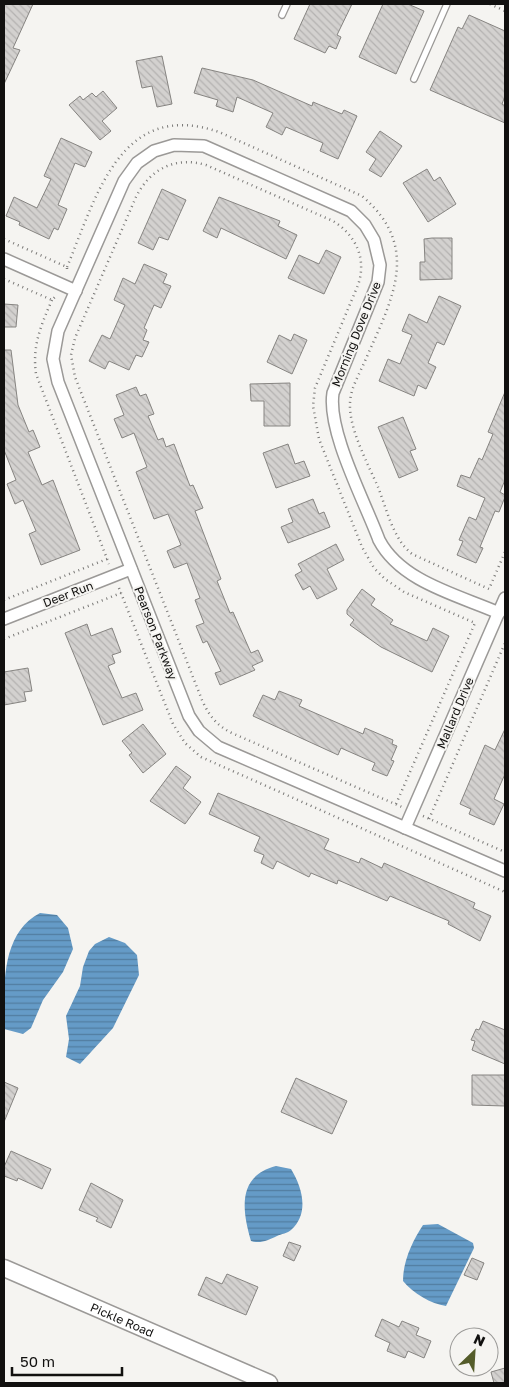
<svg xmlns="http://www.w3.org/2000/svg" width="509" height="1387" font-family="'Golos Text',sans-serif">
<defs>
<pattern id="water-rules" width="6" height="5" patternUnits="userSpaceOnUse" patternTransform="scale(1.25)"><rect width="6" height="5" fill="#659bc7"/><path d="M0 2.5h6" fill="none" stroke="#527da0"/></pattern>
<pattern id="building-back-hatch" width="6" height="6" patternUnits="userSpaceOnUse" patternTransform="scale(1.25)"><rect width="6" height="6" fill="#d3d1cf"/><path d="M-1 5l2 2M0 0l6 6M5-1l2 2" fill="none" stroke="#b4b2b1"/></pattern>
</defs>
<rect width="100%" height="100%" fill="#f5f4f1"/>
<g fill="url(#water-rules)">
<path d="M40,913L57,915L68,928L73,949L63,972L43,1000L31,1028L23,1034L4,1029C4,988 0,934 40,913Z"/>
<polygon points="109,937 125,943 137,955 139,975 113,1028 80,1064 66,1057 69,1039 66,1016 80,986 83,967 89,951 95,944"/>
<path d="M276,1166L291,1169C302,1187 310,1213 291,1230C288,1233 281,1234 277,1236C268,1240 261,1244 251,1241C242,1210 237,1176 276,1166Z"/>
<path d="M438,1224L473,1243L474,1248L446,1306C431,1304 413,1293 403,1281C403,1261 412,1242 423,1225Z"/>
</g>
<g fill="url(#building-back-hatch)" stroke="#868481">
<polygon points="4,4 33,4 13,48 20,50 4,84"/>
<polygon points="310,4 352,4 337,35 341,37 336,49 329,46 325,53 294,39"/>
<polygon points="383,4 408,4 424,11 396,74 359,57"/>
<polygon points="469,15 505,31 505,96 502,104 505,106 505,123 430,90 458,27 462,29"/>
<polygon points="162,56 172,104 157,107 152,86 142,88 136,61"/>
<polygon points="202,68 253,80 312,106 313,102 342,114 344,110 357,116 338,159 320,151 323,143 286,127 282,135 266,127 273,113 237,97 233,112 216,106 218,100 194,93"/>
<polygon points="103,91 117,108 102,121 111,131 100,140 69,105 80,96 83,100 92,93 96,97"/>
<polygon points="380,131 402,146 381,177 369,170 376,159 366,152"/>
<polygon points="61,138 92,152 85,167 75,163 58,205 67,209 58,230 54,228 49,239 19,225 20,222 6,216 14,197 37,208 51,179 44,176"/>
<polygon points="427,169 434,181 440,177 456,204 428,222 403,183"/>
<polygon points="162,189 186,200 168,240 159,237 153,250 138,243"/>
<polygon points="219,197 280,221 278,226 297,235 286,259 221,228 217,238 203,231"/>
<polygon points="432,238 452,238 452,279 420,280 420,262 425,262 424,239"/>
<polygon points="326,250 341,257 324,294 288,278 299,255 319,264"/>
<polygon points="144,264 167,274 163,283 171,286 161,308 154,305 144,328 147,330 143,340 149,342 142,357 136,355 129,370 109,361 105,369 89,361 102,335 110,339 125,305 114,300 123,278 135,284"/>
<polygon points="439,296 461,306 444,345 437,342 428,363 436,367 426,389 418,385 414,396 379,381 388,359 400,364 412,335 402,331 409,314 427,323"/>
<polygon points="4,304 18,305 16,327 4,327"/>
<polygon points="294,334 307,340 292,374 267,362 279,335 291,341"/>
<polygon points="4,350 11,350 18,405 29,432 33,430 40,447 28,452 42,485 53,480 80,550 41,565 29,534 36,531 23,500 15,504 7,484 16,480 4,450"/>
<polygon points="290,383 290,426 264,426 264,401 251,401 250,384"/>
<polygon points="136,387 140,396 146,394 154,414 148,416 158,440 163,438 166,447 174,444 190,486 193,485 203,508 195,511 221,579 217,581 230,613 233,612 251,653 258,650 263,661 252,666 255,670 220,685 215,673 221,671 207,641 203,643 196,626 204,623 195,600 200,598 187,563 174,568 167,551 181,545 168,514 154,519 136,472 147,467 134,433 122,438 114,419 124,415 116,395"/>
<polygon points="505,392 505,480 500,492 505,495 505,497 499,512 495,511 480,547 483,548 476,563 457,555 463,541 459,540 469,517 476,520 485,498 457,486 461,475 470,478 479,458 482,460 493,434 488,432"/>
<polygon points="403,417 416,449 410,451 418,470 399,478 378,427"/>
<polygon points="288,444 295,464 304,461 310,476 276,488 263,453"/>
<polygon points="313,499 319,514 324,512 330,527 288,543 281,527 293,522 288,509"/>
<polygon points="336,544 344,560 327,569 337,589 317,599 310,586 303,590 295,575 302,571 298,564"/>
<polygon points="362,589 375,599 371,605 393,620 390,624 427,641 433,628 449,636 432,672 381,647 350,625 354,620 347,614 347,610"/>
<polygon points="87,624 91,636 112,628 121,652 112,655 115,663 108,666 122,698 136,693 143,710 103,725 65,633"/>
<polygon points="28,668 32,691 24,692 26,701 4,705 4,672"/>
<polygon points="279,691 302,700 299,706 363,734 365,728 393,740 392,744 397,746 391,760 394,761 387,776 372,770 375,763 341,748 338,755 253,716 263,695 275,700"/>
<polygon points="143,724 166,754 143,773 129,755 132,753 122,741"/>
<polygon points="505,729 505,774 494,799 504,804 494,825 469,814 471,809 460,804 485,745 495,750"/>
<polygon points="176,766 191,777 183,788 201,802 185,824 150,801"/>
<polygon points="218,793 329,839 324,849 359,863 361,858 382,868 384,863 475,903 473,908 491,916 480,941 448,924 449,921 390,896 387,901 338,880 337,884 311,873 309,877 277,861 273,869 261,863 264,855 254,851 260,837 209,814"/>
<polygon points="483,1021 505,1030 505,1064 472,1050 475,1041 471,1040 476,1029 479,1030"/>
<polygon points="472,1075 505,1075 505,1106 472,1105"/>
<polygon points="296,1078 347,1101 332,1134 281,1112"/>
<polygon points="4,1082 18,1088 4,1122"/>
<polygon points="11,1151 51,1169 42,1189 18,1178 17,1181 4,1176 4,1167"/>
<polygon points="91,1183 123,1200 111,1228 96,1221 98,1218 79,1210"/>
<polygon points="289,1242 301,1246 294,1261 283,1256"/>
<polygon points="472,1258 484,1263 477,1280 464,1275"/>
<polygon points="227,1274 258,1287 246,1315 198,1295 206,1277 222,1284"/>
<polygon points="382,1319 399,1327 402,1321 419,1328 416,1335 431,1341 424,1358 408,1351 405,1358 387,1351 390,1343 375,1336"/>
<polygon points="505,1368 505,1383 494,1383 491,1372"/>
</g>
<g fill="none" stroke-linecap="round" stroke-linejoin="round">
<g stroke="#9b9997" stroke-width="8">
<g id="lane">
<polyline points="282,15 287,4"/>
<polyline points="414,79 447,4"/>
</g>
</g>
<g stroke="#9b9997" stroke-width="14">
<g id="street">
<polyline points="4,259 76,291"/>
<path d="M499,613C458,595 401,582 379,540C365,502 327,431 333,393L378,282L380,265L374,240L365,225L351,211L204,146L174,145L154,151L137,163L124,181L58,331L53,359L58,382L189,716L199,731L218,747L505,871"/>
<polyline points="4,619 131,569"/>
<polyline points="405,828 505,598"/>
</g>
</g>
<g stroke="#9b9997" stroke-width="19">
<g id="secondary">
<path id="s1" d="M4,1268L269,1383"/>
</g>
</g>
<g stroke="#7b7a78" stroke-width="2.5" stroke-dasharray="1 4" stroke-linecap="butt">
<polyline points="490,4 505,11"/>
<polyline points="4,239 67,267 67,273"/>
<path d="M67,267C96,198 120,98 219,132L362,196C423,248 391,301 365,361C359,375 350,389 350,404C349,429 368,464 378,487C387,510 393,539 412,554L489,589L505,552"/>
<polyline points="4,279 52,300 56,296"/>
<path d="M52,300C41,325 32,346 36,374L109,564"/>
<polyline points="119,588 173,724 185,743 201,757 505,892"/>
<polyline points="4,600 107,559"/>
<polyline points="4,639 121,593"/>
<path d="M396,804L475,623L404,592L385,579L374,568L362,547L319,439L313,406L315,388L358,285C367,259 356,235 333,221L206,165C175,156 150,169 136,197L75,338L71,355L75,377L202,700C209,716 218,727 234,734L402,807"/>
<polyline points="423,816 505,852"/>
<polyline points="429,819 505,643"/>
</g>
<use href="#lane" stroke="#fff" stroke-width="5.5"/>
<use href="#street" stroke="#fff" stroke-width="11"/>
<use href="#secondary" stroke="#fff" stroke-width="16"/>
</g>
<g text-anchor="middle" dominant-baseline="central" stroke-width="4" stroke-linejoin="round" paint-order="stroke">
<g font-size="12" fill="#11100f" stroke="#f5f4f1">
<text transform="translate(356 334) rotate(-68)">Morning Dove Drive</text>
<text transform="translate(68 594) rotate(-21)">Deer Run</text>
<text transform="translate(156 633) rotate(69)">Pearson Parkway</text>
<text transform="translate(455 713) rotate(-67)">Mallard Drive</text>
<text stroke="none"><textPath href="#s1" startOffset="129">Pickle Road</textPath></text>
</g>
</g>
<rect width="509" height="1387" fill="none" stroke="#11100f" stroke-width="10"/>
<g transform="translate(474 1352) rotate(25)"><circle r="24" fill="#f5f4f1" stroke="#9a9997"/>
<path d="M0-4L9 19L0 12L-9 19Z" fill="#545c2a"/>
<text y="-8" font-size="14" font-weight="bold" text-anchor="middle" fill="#11100f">N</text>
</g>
<path d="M12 1367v8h110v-8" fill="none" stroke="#11100f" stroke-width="2.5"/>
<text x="20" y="1367" font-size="15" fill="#11100f" stroke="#f5f4f1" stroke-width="4" paint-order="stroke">50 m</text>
</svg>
